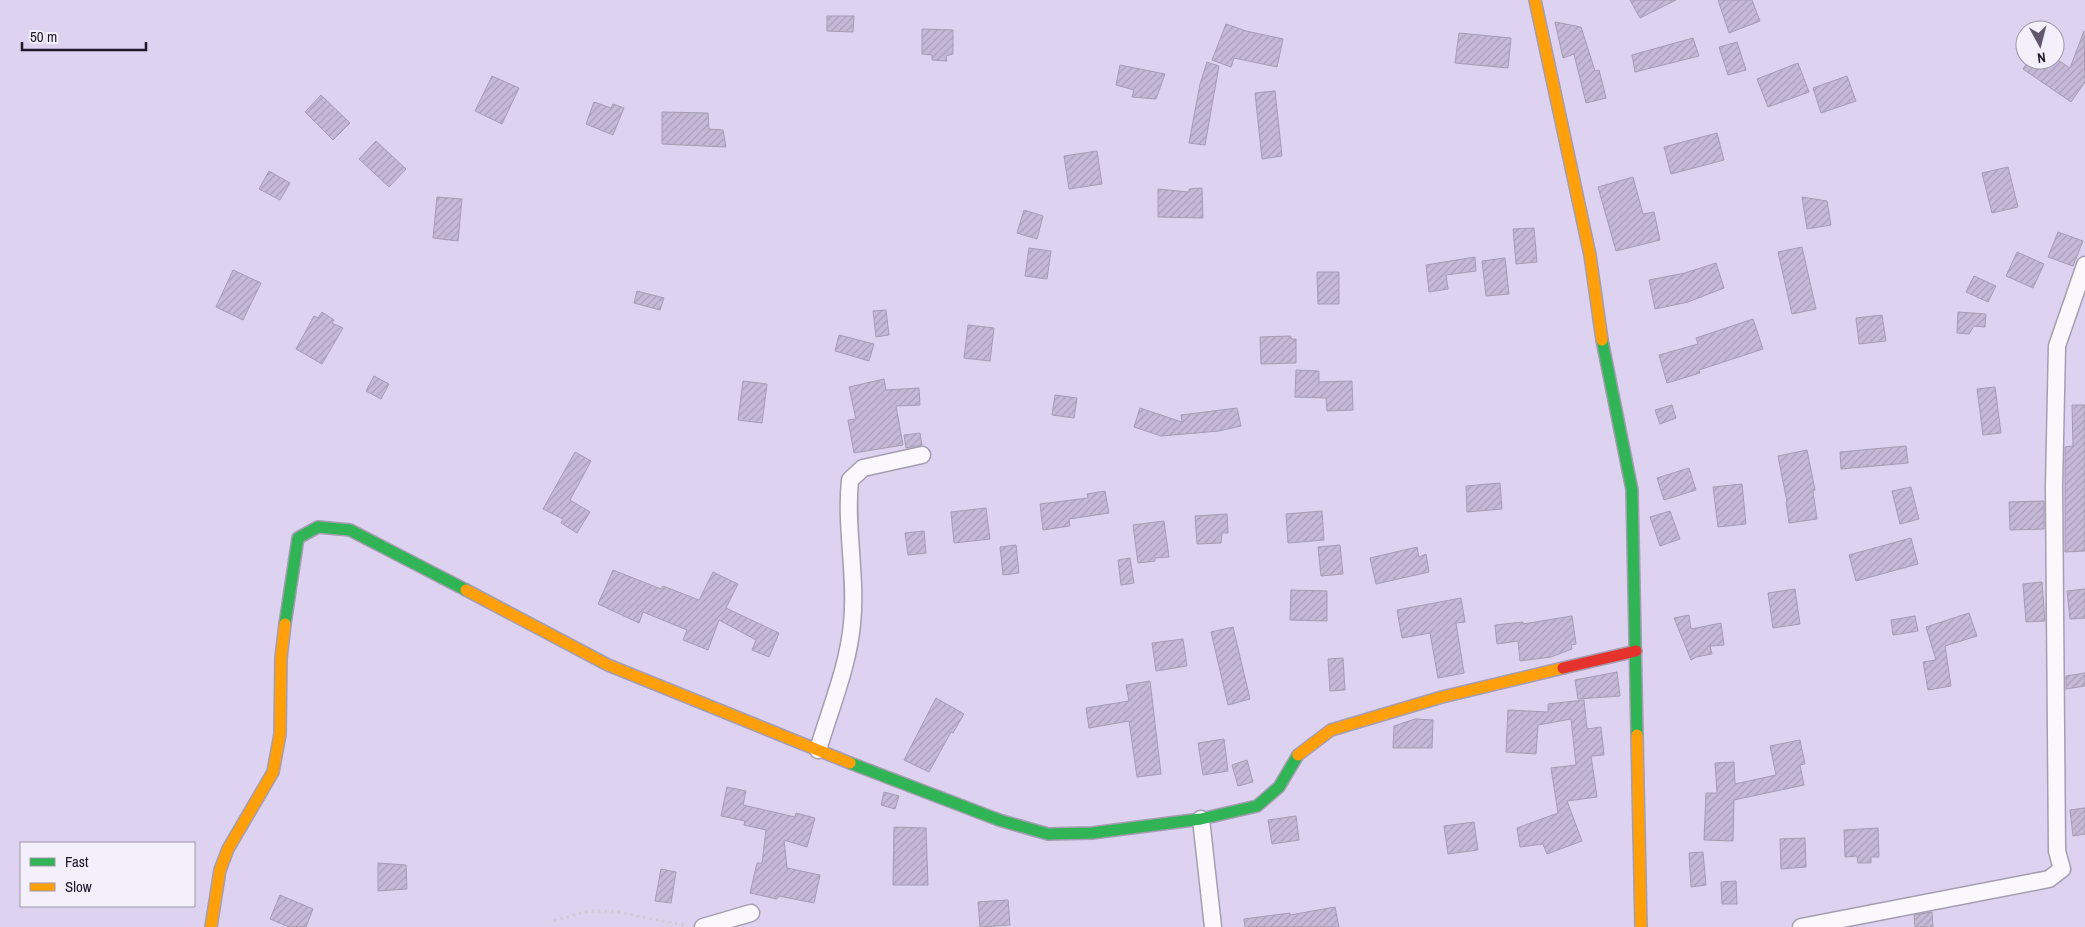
<svg xmlns="http://www.w3.org/2000/svg" width="2085" height="927" font-family="'Archivo Narrow',sans-serif">
<defs>
<pattern id="building-hatch" width="6" height="6" patternUnits="userSpaceOnUse" patternTransform="scale(1.25)"><rect width="6" height="6" fill="#c5b9d7"/><path d="M-1 1l2-2M0 6l6-6M5 7l2-2" fill="none" stroke="#a99eb9"/></pattern>
</defs>
<rect width="100%" height="100%" fill="#ddd2ef"/>
<g fill="url(#building-hatch)" stroke="#a59db3">
<polygon points="1630,0 1676,0 1640,18"/>
<polygon points="1718,0 1752,0 1760,21 1729,33"/>
<polygon points="827,16 854,16 853,32 827,31"/>
<polygon points="1555,22 1581,27 1595,71 1599,70 1606,98 1586,103 1574,54 1563,58"/>
<polygon points="1226,24 1246,31 1283,39 1277,67 1234,58 1231,67 1212,60"/>
<polygon points="922,29 953,30 953,54 946,56 947,61 932,60 932,55 922,54"/>
<polygon points="2084,31 2085,82 2071,102 2023,69 2029,60 2058,60 2070,68"/>
<polygon points="1459,33 1511,38 1508,68 1455,63"/>
<polygon points="1693,38 1699,56 1635,72 1632,55"/>
<polygon points="1737,42 1746,70 1728,75 1719,47"/>
<polygon points="1207,62 1219,66 1205,145 1189,143 1200,84"/>
<polygon points="1798,63 1809,92 1768,107 1757,79"/>
<polygon points="1120,65 1165,74 1156,99 1132,97 1134,90 1116,85"/>
<polygon points="492,76 519,88 502,124 475,111"/>
<polygon points="1847,76 1856,101 1821,113 1813,88"/>
<polygon points="1275,91 1282,156 1262,159 1255,93"/>
<polygon points="321,95 350,123 333,140 305,112"/>
<polygon points="594,102 611,108 613,104 624,108 613,135 586,124"/>
<polygon points="662,112 708,113 709,129 723,130 726,147 662,144"/>
<polygon points="1717,133 1724,160 1671,174 1664,147"/>
<polygon points="376,141 406,169 389,187 359,159"/>
<polygon points="1097,151 1102,184 1069,189 1064,156"/>
<polygon points="2008,167 2018,207 1992,213 1982,173"/>
<polygon points="269,171 290,183 280,200 259,189"/>
<polygon points="1633,177 1643,214 1654,212 1660,240 1616,251 1598,187"/>
<polygon points="1202,188 1203,218 1158,217 1158,189 1189,192 1189,189"/>
<polygon points="437,197 462,199 458,241 433,238"/>
<polygon points="1802,197 1827,201 1831,225 1807,229"/>
<polygon points="1024,210 1043,216 1037,239 1017,233"/>
<polygon points="1534,228 1537,262 1516,264 1513,229"/>
<polygon points="2058,232 2083,241 2073,266 2048,257"/>
<polygon points="1802,247 1816,309 1792,314 1778,252"/>
<polygon points="1029,248 1051,251 1047,279 1025,276"/>
<polygon points="2017,252 2044,264 2033,288 2006,276"/>
<polygon points="1475,257 1476,271 1446,275 1448,289 1429,292 1426,265"/>
<polygon points="1505,258 1509,294 1486,296 1482,261"/>
<polygon points="1716,263 1724,288 1688,302 1655,309 1649,280 1685,273"/>
<polygon points="233,270 261,283 243,320 216,307"/>
<polygon points="1317,272 1339,272 1339,304 1318,304"/>
<polygon points="1974,276 1996,286 1988,302 1966,292"/>
<polygon points="637,291 664,298 660,310 634,303"/>
<polygon points="886,310 889,335 876,337 873,311"/>
<polygon points="322,312 334,320 332,323 343,328 322,364 296,349 314,316 318,318"/>
<polygon points="1958,312 1986,314 1985,327 1974,326 1969,334 1957,333"/>
<polygon points="1882,315 1886,341 1859,344 1856,318"/>
<polygon points="1753,319 1763,349 1699,370 1700,373 1667,383 1659,355 1698,344 1696,338"/>
<polygon points="968,325 994,328 990,361 964,358"/>
<polygon points="839,335 874,344 869,361 835,351"/>
<polygon points="1291,336 1291,339 1296,339 1296,363 1261,364 1260,337"/>
<polygon points="1296,370 1319,371 1319,382 1352,381 1353,410 1327,411 1326,398 1295,397"/>
<polygon points="374,376 389,384 381,399 366,391"/>
<polygon points="884,379 886,390 919,388 920,405 896,406 903,445 854,453 848,420 856,419 849,387"/>
<polygon points="743,381 767,384 762,423 738,420"/>
<polygon points="1995,387 2001,433 1983,435 1977,389"/>
<polygon points="1055,395 1077,398 1074,418 1052,415"/>
<polygon points="1672,405 1676,418 1660,424 1655,410"/>
<polygon points="2072,405 2085,405 2085,551 2065,552 2065,447 2073,446"/>
<polygon points="1140,408 1182,422 1181,415 1237,408 1241,426 1219,431 1161,436 1134,427"/>
<polygon points="920,433 922,445 906,448 904,435"/>
<polygon points="1906,446 1908,463 1841,469 1840,452"/>
<polygon points="1807,450 1815,490 1813,491 1817,519 1789,523 1786,502 1787,502 1778,456"/>
<polygon points="575,452 591,461 570,500 590,512 577,533 561,523 563,519 543,509"/>
<polygon points="1689,468 1696,490 1664,500 1657,478"/>
<polygon points="1500,483 1502,509 1467,512 1466,486"/>
<polygon points="1742,484 1746,524 1718,527 1713,487"/>
<polygon points="1911,487 1919,519 1900,524 1892,491"/>
<polygon points="1105,491 1109,513 1069,519 1070,526 1043,530 1040,504 1088,498 1087,494"/>
<polygon points="2044,501 2044,529 2010,530 2009,502"/>
<polygon points="986,508 990,539 954,543 951,512"/>
<polygon points="1322,511 1324,540 1288,543 1286,514"/>
<polygon points="1670,511 1680,539 1660,546 1650,517"/>
<polygon points="1227,514 1228,533 1222,533 1221,543 1197,544 1195,516"/>
<polygon points="1164,521 1169,557 1155,558 1155,561 1138,563 1133,525"/>
<polygon points="924,531 926,553 908,555 905,533"/>
<polygon points="1911,538 1918,564 1856,581 1849,555"/>
<polygon points="1016,545 1019,573 1003,575 1000,547"/>
<polygon points="1340,545 1343,574 1321,576 1318,547"/>
<polygon points="1417,547 1419,557 1426,554 1429,572 1376,584 1370,558"/>
<polygon points="1130,558 1134,583 1121,585 1118,560"/>
<polygon points="613,570 661,589 663,586 699,600 713,572 738,584 726,608 779,633 769,657 752,650 756,640 719,620 708,650 683,640 687,630 643,612 639,623 598,604"/>
<polygon points="2042,582 2045,621 2026,622 2023,584"/>
<polygon points="1795,589 1800,624 1773,628 1768,593"/>
<polygon points="2085,589 2085,618 2070,619 2067,591"/>
<polygon points="1291,590 1327,591 1327,621 1290,620"/>
<polygon points="1461,598 1465,622 1456,623 1464,673 1438,678 1430,633 1402,638 1397,610"/>
<polygon points="1969,613 1977,636 1945,646 1951,686 1928,690 1923,662 1936,660 1926,627"/>
<polygon points="1689,615 1691,629 1721,623 1724,645 1710,646 1712,654 1696,657 1691,660 1674,618"/>
<polygon points="1572,616 1576,644 1571,645 1572,649 1551,657 1520,661 1518,641 1497,644 1495,625 1523,622 1523,624"/>
<polygon points="1915,616 1918,631 1893,635 1891,620"/>
<polygon points="1233,627 1250,699 1228,705 1211,632"/>
<polygon points="1183,639 1187,666 1156,671 1152,643"/>
<polygon points="1343,658 1345,690 1330,691 1328,659"/>
<polygon points="1617,672 1620,696 1578,699 1575,680"/>
<polygon points="2085,673 2085,686 2066,689 2066,676"/>
<polygon points="1150,681 1161,774 1137,777 1129,721 1089,728 1086,708 1129,701 1126,685"/>
<polygon points="936,698 964,714 953,733 951,732 929,772 904,760"/>
<polygon points="1584,700 1587,729 1601,727 1604,755 1591,756 1597,797 1567,801 1582,841 1547,854 1543,844 1520,847 1517,828 1558,813 1551,768 1576,765 1571,719 1538,725 1536,754 1506,752 1508,710 1548,712 1548,704"/>
<polygon points="1415,719 1433,720 1432,748 1393,748 1394,726"/>
<polygon points="1224,739 1228,771 1203,775 1198,743"/>
<polygon points="1800,740 1805,764 1800,765 1804,785 1734,800 1733,841 1704,840 1706,793 1717,793 1715,763 1734,762 1735,784 1776,775 1770,746"/>
<polygon points="1247,760 1253,782 1238,786 1232,765"/>
<polygon points="727,787 746,791 743,805 795,817 796,813 815,818 807,847 784,840 787,868 820,875 814,903 779,896 777,899 750,893 757,863 762,863 766,830 744,825 745,821 721,816"/>
<polygon points="884,792 899,796 895,809 881,805"/>
<polygon points="2085,808 2085,834 2073,836 2070,810"/>
<polygon points="1296,816 1299,840 1272,844 1268,820"/>
<polygon points="1474,822 1478,850 1448,854 1444,826"/>
<polygon points="894,827 926,828 928,885 893,885"/>
<polygon points="1878,828 1879,857 1871,857 1871,863 1858,863 1857,856 1845,857 1844,830"/>
<polygon points="1805,838 1806,867 1781,869 1780,839"/>
<polygon points="1703,852 1706,885 1691,887 1689,853"/>
<polygon points="378,863 406,865 407,889 378,891"/>
<polygon points="661,869 676,872 671,903 655,901"/>
<polygon points="1736,881 1737,904 1722,904 1721,882"/>
<polygon points="280,895 313,909 306,927 289,927 270,919"/>
<polygon points="1008,900 1010,925 980,927 978,902"/>
<polygon points="1335,907 1339,927 1245,927 1244,919 1290,913 1290,915"/>
<polygon points="1932,912 1933,927 1915,927 1914,915"/>
</g>
<g fill="none" stroke-linecap="round" stroke-linejoin="round">
<g stroke="#a59db2" stroke-width="19">
<g id="street">
<path d="M818,750C830,709 848,667 852,624C857,576 845,528 850,480L863,468L922,455"/>
<polyline points="1201,819 1213,927"/>
<polyline points="703,927 751,913"/>
<polyline points="1801,927 2049,879 2062,869 2057,851 2054,486 2057,346 2085,265"/>
</g>
</g>
<g stroke="#a59db2" stroke-width="14">
<g id="fast">
<polyline points="1602,340 1632,490 1637,735"/>
<polyline points="285,624 298,538 318,527 350,530 466,590"/>
<polyline points="850,763 999,820 1048,834 1092,833 1201,819 1257,806 1279,787 1298,755"/>
</g>
</g>
<g stroke="#a59db2" stroke-width="14">
<g id="slow">
<polyline points="1535,0 1590,255 1602,340"/>
<polyline points="466,590 608,665 850,763"/>
<polyline points="1637,735 1641,927"/>
<polyline points="1298,755 1331,730 1442,697 1563,668"/>
<polyline points="211,927 220,870 228,849 273,772 280,734 281,658 285,624"/>
</g>
</g>
<g stroke="#a59db2" stroke-width="14">
<polyline id="jam" points="1563,668 1636,651"/>
</g>
<polyline stroke="#cfcbd4" stroke-width="3" stroke-dasharray="2.5 4" stroke-linecap="butt" points="554,921 588,911 612,911 688,926"/>
<use href="#street" stroke="#faf8fd" stroke-width="16"/>
<use href="#fast" stroke="#30b455" stroke-width="11"/>
<use href="#slow" stroke="#ff9f0a" stroke-width="11"/>
<use href="#jam" stroke="#e5322d" stroke-width="11"/>
</g>
<rect x="20" y="842" width="175" height="65" fill="#f3effb" stroke="#9e98a7"/>
<rect x="30" y="858" width="25" height="8" fill="#30b455" stroke="#9e98a7"/>
<text x="65" y="867" font-size="15" fill="#1e1629">Fast</text>
<rect x="30" y="883" width="25" height="8" fill="#ff9f0a" stroke="#9e98a7"/>
<text x="65" y="892" font-size="15" fill="#1e1629">Slow</text>
<g transform="translate(2040 45) rotate(173)"><circle r="24" fill="#f3effb" stroke="#9e98a7"/>
<path d="M0-4L9 19L0 12L-9 19Z" fill="#61586e"/>
<text y="-8" font-size="14" font-weight="bold" text-anchor="middle" fill="#1e1629">N</text>
</g>
<path d="M22 42v8h124v-8" fill="none" stroke="#1e1629" stroke-width="2.5"/>
<text x="30" y="42" font-size="15" fill="#1e1629" stroke="#f3effb" stroke-width="4" paint-order="stroke">50 m</text>
</svg>
